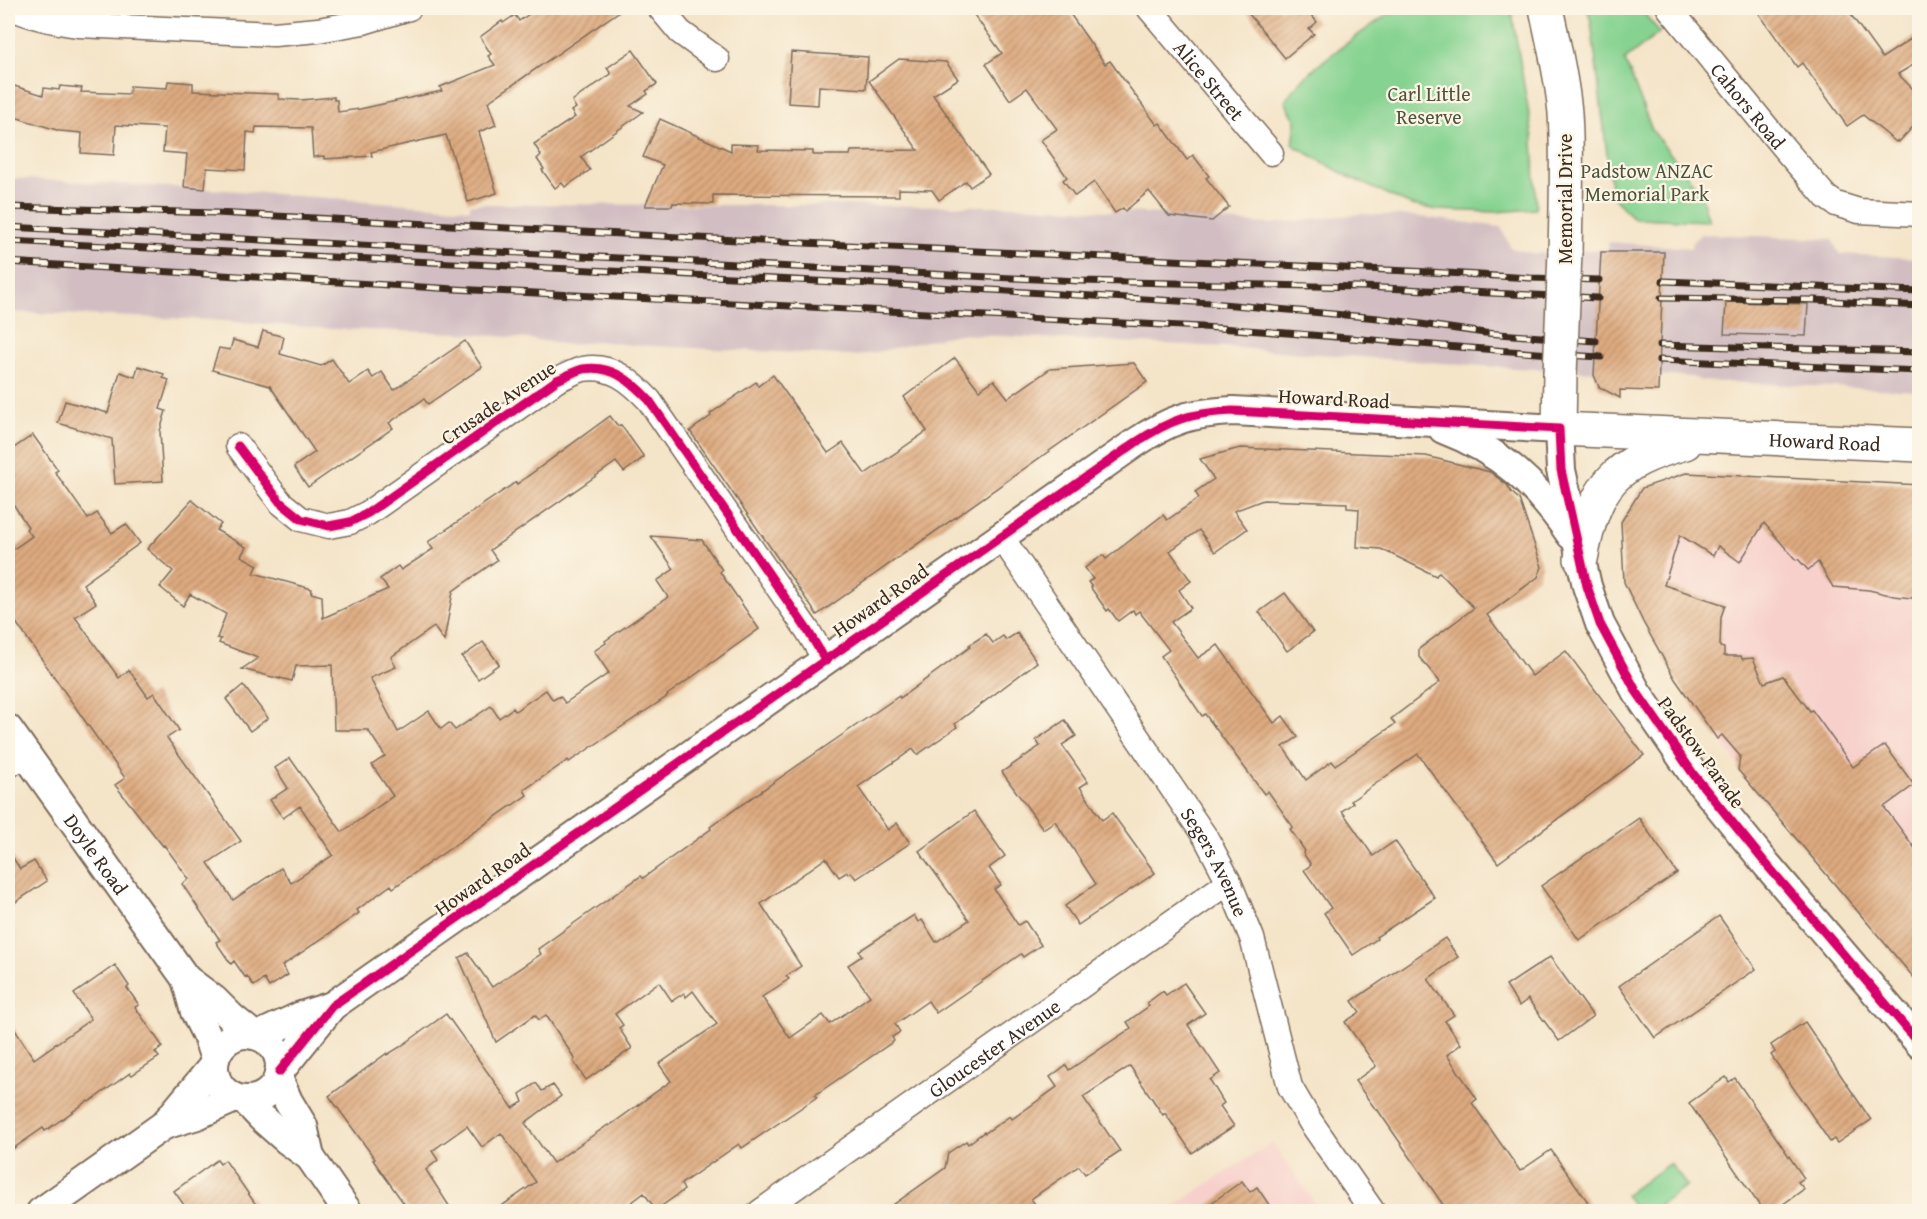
<svg xmlns="http://www.w3.org/2000/svg" width="1927" height="1219" font-family="'Gentium Book Plus',serif">
<defs>
<pattern id="building-hatch" width="6" height="6" patternUnits="userSpaceOnUse" patternTransform="scale(1.5)"><rect width="6" height="6" fill="#deab80"/><path d="M-1 1l2-2M0 6l6-6M5 7l2-2" fill="none" stroke="#b58b68"/></pattern>
</defs>
<rect width="100%" height="100%" fill="#fcf5e5"/>
<filter id="ink" filterUnits="userSpaceOnUse"><feTurbulence type="fractalNoise" baseFrequency=".0167" numOctaves="2"/><feDisplacementMap in="SourceGraphic" scale="12" xChannelSelector="R" yChannelSelector="G"/><feConvolveMatrix kernelMatrix="1 2 1 2 8 2 1 2 1" color-interpolation-filters="sRGB"/></filter>
<filter id="wash" filterUnits="userSpaceOnUse"><feTurbulence type="fractalNoise" baseFrequency=".008" numOctaves="4" result="noise"/><feDisplacementMap in="SourceGraphic" scale="24" xChannelSelector="R" yChannelSelector="G"/><feGaussianBlur stdDeviation="1.35" result="paint"/><feColorMatrix in="noise" values="0 0 0 0 0 0 0 0 0 0 0 0 0 0 0 0 0 1.4 0 .05"/><feComposite in="paint" operator="in"/></filter>
<g filter="url(#wash)">
<rect width="100%" height="100%" fill="#f4e4c8"/>
<g fill="#f7d0cb">
<polygon points="1687,472 1919,485 1919,981 1749,780 1675,677 1655,644 1638,610 1621,522 1640,491"/>
<polygon points="1272,1142 1321,1211 1165,1212"/>
</g>
<polygon fill="#d2bec2" points="8,178 225,190 470,209 470,204 1015,206 1164,214 1223,221 1269,224 1360,214 1413,216 1501,227 1511,248 1535,254 1608,249 1608,242 1692,248 1693,241 1701,234 1832,239 1839,254 1919,258 1920,391 1702,381 1692,377 1496,367 1224,347 958,334 858,356 632,345 597,341 570,345 530,339 460,333 334,329 210,320 8,312"/>
<g fill="#86d391" stroke="#607e58" stroke-width="1.5">
<path d="M1396,8H1511L1533,138L1536,209L1495,212L1438,210L1411,205L1349,177L1293,145L1296,121L1285,102C1298,73 1368,29 1396,8Z"/>
<polygon points="1587,8 1639,8 1660,32 1625,60 1652,130 1700,192 1709,221 1633,218 1612,196 1591,22"/>
<polygon points="1670,1163 1687,1186 1651,1211 1637,1211 1625,1195"/>
</g>
<g id="blocks">
<g fill="url(#building-hatch)" fill-rule="evenodd">
<polygon points="538,8 624,8 488,102 496,125 479,132 497,193 468,202 446,135 371,152 372,156 324,159 324,156 313,157 311,128 256,127 255,133 247,132 245,170 207,168 205,189 184,187 187,154 163,152 165,128 116,125 114,155 81,153 82,133 60,131 8,115 8,84 43,95 44,88 59,90 60,86 82,88 81,92 129,94 130,86 167,88 168,81 193,83 193,91 279,94 279,99 301,100 334,97 334,100 337,100 338,112 360,109 442,91 440,87 495,65 488,56 491,54 480,37 502,21 503,23 515,15 519,21"/>
<polygon points="969,8 1066,8 1105,64 1110,61 1157,125 1160,123 1187,160 1193,155 1209,176 1206,178 1229,207 1212,221 1169,216 1149,191 1125,211 1123,208 1115,213 1094,182 1075,196 1063,180 1067,177 1041,140 1057,129 1027,88 1010,100 986,64 1002,53"/>
<polygon points="1244,8 1305,8 1317,22 1309,29 1314,34 1285,58"/>
<polygon points="1755,8 1846,8 1882,58 1920,33 1920,61 1898,74 1920,96 1920,119 1899,142 1898,140 1896,142 1863,115 1847,126 1802,63 1797,67"/>
<polygon points="633,50 657,84 646,91 648,94 630,106 643,112 581,157 590,170 565,187 562,183 555,188 542,170 544,169 537,159 541,155 534,144 575,117 571,111 576,108 572,101 611,74 607,68"/>
<polygon points="791,52 868,57 866,89 819,86 818,105 788,103"/>
<polygon points="899,59 946,62 958,79 933,95 989,174 970,187 966,181 939,200 932,190 899,189 899,196 713,195 713,204 673,203 672,206 645,206 663,165 643,157 660,119 731,151 731,144 759,145 758,150 813,151 813,155 850,155 851,151 918,150 869,81"/>
<polygon points="1601,252 1664,252 1658,391 1620,390 1620,398 1599,387 1594,375"/>
<polygon points="1726,302 1808,304 1806,336 1724,334"/>
<polygon points="263,331 284,337 280,354 321,366 332,359 349,384 368,371 373,378 382,372 394,390 465,341 482,367 428,404 424,399 389,423 393,428 308,487 294,467 315,452 270,386 212,370 219,348 230,350 233,340 258,347"/>
<polygon points="955,358 979,390 994,380 1008,398 1050,369 1134,363 1147,382 817,615 690,431 711,416 710,414 756,382 758,386 773,375 828,453 843,443 865,474 927,431 904,397"/>
<polygon points="138,366 164,374 163,378 169,380 160,409 166,411 160,431 163,481 115,484 112,439 58,423 65,401 108,413 120,372 135,377"/>
<polygon points="610,416 618,426 621,425 644,457 624,472 616,462 490,550 497,560 453,591 444,641 434,627 391,657 396,667 370,678 398,732 429,711 441,729 449,723 455,730 491,706 499,718 513,708 515,711 546,690 553,700 560,696 565,703 609,673 594,651 606,643 605,641 668,597 657,581 674,569 651,536 702,540 722,570 720,572 735,594 759,629 667,695 668,696 569,762 568,760 524,790 527,795 393,888 391,885 357,910 359,913 282,966 288,975 269,987 264,979 254,986 247,976 245,977 234,961 231,964 216,942 220,940 182,884 189,879 164,845 163,846 115,785 125,778 8,611 8,553 32,536 26,529 28,527 8,496 8,452 33,435 58,470 55,472 88,519 97,513 112,533 126,524 140,543 83,584 96,603 75,617 119,678 129,670 148,697 154,693 179,730 167,738 241,841 208,863 233,900 281,868 291,883 333,855 300,806 283,818 270,800 288,788 275,768 290,758 342,832 393,796 372,765 385,756 368,730 334,730 332,665 296,666 292,681 280,678 280,679 242,669 258,658 219,643 221,639 217,638 226,614 190,594 183,606 160,587 173,571 147,549 192,500 221,524 216,530 246,547 241,556 258,565 254,573 312,589 311,593 322,596 323,618 388,589 380,579 398,566 401,570 433,549 428,542 516,482 517,484"/>
<path d="M1240,448L1426,456L1490,472L1507,485L1511,492L1519,499L1542,567L1538,577L1487,615L1532,676L1566,651L1644,755L1498,863L1418,754L1351,801L1353,803L1342,811L1373,856L1395,841L1435,898L1376,937L1377,939L1353,955L1324,913L1331,908L1304,870L1311,865L1303,853L1305,851L1290,829L1293,827L1268,791L1264,794L1205,714L1202,716L1161,656L1169,650L1139,611L1135,614L1133,610L1118,621L1109,609L1107,611L1091,588L1092,587L1088,582L1093,579L1085,568L1103,555L1106,559L1163,515L1167,520L1199,498L1195,492L1214,479L1200,459ZM1263,500L1347,503V508L1359,509L1357,547L1381,549L1436,576L1439,572L1474,608L1419,649V657L1440,682L1391,719L1395,724L1335,765L1332,761L1306,780L1283,747L1298,737L1283,716L1274,723L1218,645L1198,658L1171,622L1191,608L1179,590L1191,581L1170,551L1199,530L1215,552L1247,529L1234,511Z"/>
<polygon points="1686,473 1920,485 1920,599 1894,596 1869,590 1833,587 1818,562 1808,570 1798,559 1796,560 1764,523 1740,562 1718,546 1713,556 1680,535 1664,585 1725,605 1721,617 1720,647 1724,648 1724,656 1741,656 1742,659 1753,658 1764,683 1783,676 1810,711 1812,710 1853,767 1885,745 1914,785 1884,807 1920,855 1920,985 1738,770 1740,756 1722,735 1717,739 1675,679 1643,622 1624,582 1621,522 1642,488"/>
<polygon points="1285,593 1313,632 1287,651 1259,612"/>
<polygon points="1017,633 1037,662 955,724 957,727 917,755 913,749 858,787 888,830 897,823 910,843 856,879 851,872 848,874 847,872 839,877 826,858 761,904 801,966 786,976 789,979 762,997 790,1038 823,1015 830,1024 870,996 848,965 862,956 859,951 914,915 918,922 922,920 936,942 969,920 919,851 974,811 1005,856 989,868 1001,885 994,889 1018,925 1025,921 1041,945 1023,957 1021,954 936,1013 928,1001 895,1024 900,1032 892,1037 894,1041 815,1095 817,1097 742,1148 739,1144 681,1184 684,1190 656,1210 644,1193 619,1212 493,1212 536,1182 501,1133 482,1147 467,1126 432,1151 438,1160 426,1170 453,1212 410,1212 373,1160 375,1159 329,1096 387,1053 387,1055 400,1047 446,1014 513,1108 523,1102 520,1094 536,1083 542,1091 553,1085 561,1096 525,1123 553,1163 608,1125 609,1126 671,1081 659,1064 717,1024 693,991 686,997 684,993 672,1001 659,982 615,1014 623,1025 619,1028 632,1048 586,1080 573,1061 575,1059 546,1015 539,1020 535,1015 496,1042 459,958 468,953 492,987 541,954 538,949 580,919 641,876 643,878 711,829 710,827 794,768 899,696 900,698 970,647 969,645 986,634 993,643 1003,636 1006,640"/>
<polygon points="483,642 499,664 478,679 462,657"/>
<polygon points="243,685 268,718 250,731 226,699"/>
<polygon points="1065,720 1076,736 1062,745 1088,782 1080,787 1102,820 1112,813 1155,873 1078,925 1065,906 1096,884 1055,821 1043,829 1002,772 1040,746 1036,740"/>
<polygon points="1639,818 1677,873 1579,940 1541,886"/>
<polygon points="8,850 20,869 34,861 47,881 8,907"/>
<polygon points="1719,916 1756,969 1655,1038 1619,986"/>
<polygon points="1445,938 1458,957 1428,979 1454,1015 1445,1021 1461,1044 1447,1055 1477,1099 1472,1103 1520,1171 1551,1150 1588,1202 1574,1212 1448,1212 1377,1109 1376,1110 1355,1081 1376,1066 1345,1022 1360,1012 1352,1001"/>
<polygon points="1550,957 1593,1016 1559,1041 1528,999 1519,1006 1506,986"/>
<polygon points="115,965 129,986 127,988 139,1005 135,1007 163,1047 155,1052 159,1057 132,1075 130,1073 89,1102 88,1101 45,1131 43,1128 8,1152 8,1019 34,1059 91,1019 74,994"/>
<polygon points="1184,983 1205,1013 1188,1025 1220,1073 1210,1080 1224,1103 1220,1106 1234,1126 1192,1153 1165,1113 1163,1115 1130,1066 1083,1097 1120,1151 1085,1174 1079,1166 1031,1199 1035,1204 1024,1212 883,1212 945,1168 948,1153 966,1141 968,1144 984,1132 985,1133 1010,1116 1012,1119 1057,1087 1050,1077 1066,1065 1069,1070 1131,1028 1127,1022 1149,1006 1147,1003 1163,991 1166,995"/>
<polygon points="1805,1022 1871,1120 1837,1143 1834,1139 1830,1142 1771,1055 1775,1052 1771,1045"/>
<polygon points="1726,1077 1729,1082 1735,1078 1804,1178 1798,1182 1804,1189 1772,1212 1764,1212 1689,1103"/>
<polygon points="217,1160 220,1164 225,1160 261,1212 189,1212 174,1191"/>
<polygon points="1242,1181 1250,1192 1257,1187 1274,1212 1199,1212"/>
</g>
</g>
</g>
<g filter="url(#ink)">
<use href="#blocks" fill-opacity="0" stroke="#7c6b5a" stroke-width="1.5"/>
<g fill="none" stroke-linecap="round" stroke-linejoin="round">
<g stroke="#7c6b5a" stroke-width="27">
<g id="minor">
<path d="M12,8C34,18 55,22 79,25L274,34L318,30L363,22L409,8"/>
<polyline points="660,8 680,32 717,59"/>
<path id="s1" d="M1149,8L1271,153"/>
<path id="s2" d="M1669,8L1782,146L1826,197L1836,204L1859,211L1920,214"/>
<path d="M238,446L280,502L301,519L329,526L350,522L368,513L557,380C565,377 574,371 583,369C611,364 631,381 649,400L808,631L826,661"/>
<path id="s3" d="M1002,538L1206,838L1229,882L1252,938L1290,1087L1310,1121L1373,1212"/>
<polyline points="8,766 25,754"/>
<path id="s4" d="M760,1212L1229,882"/>
</g>
</g>
<g stroke="#7c6b5a" stroke-width="32">
<g id="tertiary">
<path d="M1443,429C1501,451 1536,484 1571,535"/>
<path id="s5" d="M8,729L186,979L214,1000L232,1018L253,1035"/>
<polyline points="186,979 195,1012 208,1038 215,1059"/>
<circle cx="247" cy="1067" r="33"/>
<polyline points="258,1036 301,1016 332,1006"/>
<path d="M279,1072L332,1006L1135,443C1171,419 1190,413 1233,411L1559,429L1561,470L1587,586L1600,624L1636,691L1694,775L1767,865L1920,1044"/>
<polyline points="278,1078 288,1101 303,1126 310,1157"/>
<polyline points="245,1100 261,1117 287,1140 310,1157 348,1212"/>
<polyline points="164,1125 197,1115 235,1098"/>
<polyline points="41,1212 164,1125 214,1065"/>
</g>
</g>
<g stroke="#7c6b5a" stroke-width="36">
<g id="secondary">
<path d="M1546,8C1553,42 1562,77 1565,113C1568,159 1566,206 1565,252"/>
<path id="s6" d="M1560,374L1559,429L1920,445"/>
<path d="M1581,559C1595,485 1612,463 1685,443"/>
</g>
</g>
<use href="#minor" stroke="#fff" stroke-width="24"/>
<use href="#tertiary" stroke="#fff" stroke-width="28"/>
<use href="#secondary" stroke="#fff" stroke-width="33"/>
<g stroke="#3b2a1e" stroke-width="7">
<g id="rail">
<polyline points="8,207 216,213 737,240 1430,272 1530,278 1599,280"/>
<polyline points="8,227 990,277 1080,281 1362,287 1598,298"/>
<polyline points="8,241 974,289 1211,303 1378,318 1485,333 1596,341"/>
<path d="M8,262L455,289L1202,327C1335,335 1468,350 1601,357"/>
<polyline points="1663,281 1920,291"/>
<polyline points="1661,298 1814,300 1920,306"/>
<polyline points="1660,345 1920,352"/>
<polyline points="1659,360 1920,371"/>
</g>
</g>
<use href="#rail" stroke="#fcf5e5" stroke-width="4.5" stroke-dasharray="14" stroke-linecap="butt"/>
<g stroke="#7c6b5a" stroke-width="36" stroke-linecap="butt">
<polyline id="secondary-bridge" points="1560,374 1565,252"/>
</g>
<use href="#secondary-bridge" stroke="#fff" stroke-width="33"/>
<g stroke="#fcf5e5" stroke-width="13">
<g id="cycleway">
<path d="M238,446L280,502L301,519L329,526L350,522L368,513L557,380C565,377 574,371 583,369C611,364 631,381 649,400L808,631L826,661"/>
<path d="M279,1072L332,1006L1135,443C1171,419 1190,413 1233,411L1559,429L1561,470L1587,586L1600,624L1636,691L1694,775L1767,865L1920,1044"/>
</g>
</g>
<use href="#cycleway" stroke="#d6006c" stroke-width="9"/>
</g>
</g>
<g text-anchor="middle" dominant-baseline="central" stroke-width="4.5" stroke-linejoin="round" paint-order="stroke">
<g font-size="20" fill="#3b2a1e" stroke="#fcf5e5">
<text stroke="none"><textPath href="#s1" startOffset="94">Alice Street</textPath></text>
<text stroke="none"><textPath href="#s2" startOffset="126">Cahors Road</textPath></text>
<text transform="translate(1564 199) rotate(-90)">Memorial Drive</text>
<text transform="translate(1334 398) rotate(3)">Howard Road</text>
<text transform="translate(498 402) rotate(-34)">Crusade Avenue</text>
<text stroke="none"><textPath href="#s6" startOffset="321">Howard Road</textPath></text>
<text transform="translate(880 600) rotate(-35)">Howard Road</text>
<text transform="translate(1702 752) rotate(54)">Padstow Parade</text>
<text stroke="none"><textPath href="#s5" startOffset="153">Doyle Road</textPath></text>
<text stroke="none"><textPath href="#s3" startOffset="388">Segers Avenue</textPath></text>
<text transform="translate(482 879) rotate(-35)">Howard Road</text>
<text stroke="none"><textPath href="#s4" startOffset="286">Gloucester Avenue</textPath></text>
</g>
<g font-size="20" fill="#4e543b" stroke="#fcf5e5">
<text x="1429" y="93">Carl Little<tspan x="1429" dy="23">Reserve</tspan></text>
<text x="1647" y="170">Padstow ANZAC<tspan x="1647" dy="23">Memorial Park</tspan></text>
</g>
</g>
<rect width="1927" height="1219" fill="none" stroke="#fcf5e5" stroke-width="30"/>
</svg>
